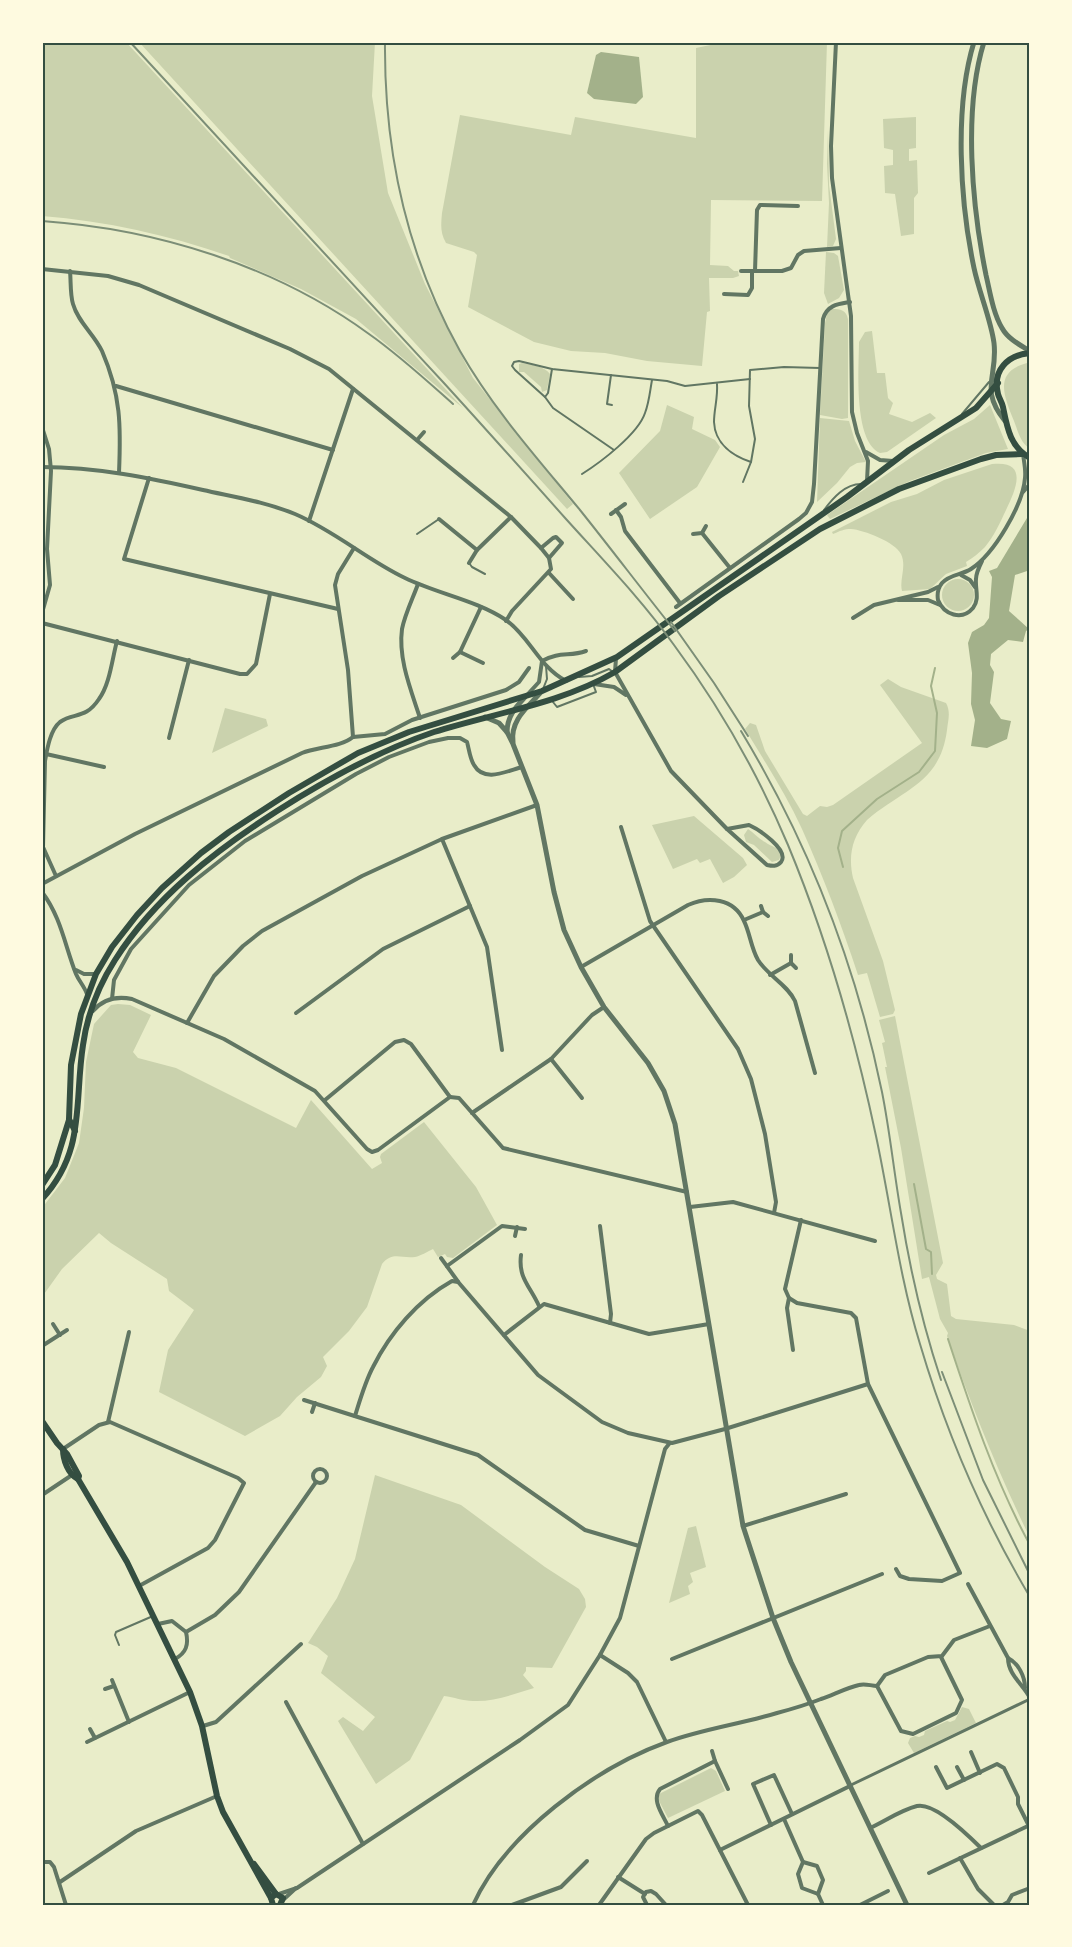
<svg xmlns="http://www.w3.org/2000/svg" width="1072" height="1947" font-family="'Roboto Condensed',sans-serif">
<rect width="100%" height="100%" fill="#e9edc9"/>
<g fill="#cad2ad">
<path d="M42,42H126L463,408L356,319L301,289L230,258L229,256C168,235 106,221 42,216Z"/>
<polygon points="139,42 375,42 372,96 388,193 425,284 473,378 573,504 567,509"/>
<path d="M725,42H827L822,201L711,200L710,265L728,266L734,271H738L739,276L733,278H709L710,311L707,312L702,366L647,361L605,353L571,351L534,342L468,307L477,255L474,252L446,243C440,233 441,224 442,213L460,115L571,135L575,117L696,138V48Z"/>
<polygon points="916,117 916,148 909,149 909,161 917,160 918,193 914,198 914,234 901,236 895,194 885,193 884,166 893,165 893,150 884,148 883,119"/>
<polygon points="828,130 829,185 836,239 833,246 827,247 829,203 827,164"/>
<polygon points="826,252 834,253 838,256 844,290 839,298 828,304 824,293"/>
<path d="M832,309C841,309 846,310 848,319V418L842,419L820,415L825,323L827,314Z"/>
<path d="M872,331L877,373H885L888,398L893,403L889,414L912,422L930,413L936,418L887,452L880,453C853,441 859,367 859,342L865,332Z"/>
<path d="M522,363C532,365 544,366 550,374L547,390L542,392L541,387L524,372H519V364Z"/>
<path d="M1027,363H1030V449C1020,442 1018,431 1014,421C1004,396 993,372 1027,363Z"/>
<polygon points="667,405 694,417 692,429 715,440 720,447 697,487 650,519 619,473 660,431"/>
<polygon points="990,405 1008,449 986,453 910,481 830,519 827,515 944,435 974,419"/>
<polygon points="820,418 849,421 855,441 866,462 857,463 850,467 837,483 817,502"/>
<path d="M992,464C1029,460 1016,489 1006,510C1000,523 994,536 985,547C979,553 973,558 966,562L967,566L946,574L930,589L902,591C899,579 907,567 901,554C895,542 864,530 851,529C844,529 840,531 833,534L832,532L891,502L917,494L944,480Z"/>
<circle cx="958" cy="595" r="16"/>
<path d="M888,679L901,687L946,703C951,712 948,720 947,730C940,784 903,789 867,820C852,837 848,856 853,878L883,961L895,1010L893,1014L880,1017L867,973L858,975C842,926 823,876 802,829C786,794 765,762 745,729L750,723L756,725L765,751L803,814L807,816L820,806L827,807L833,805L922,743L880,685Z"/>
<polygon points="225,708 266,719 268,726 212,753"/>
<polygon points="694,816 743,858 747,865 734,877 723,883 710,859 700,863 697,859 673,869 652,825"/>
<path d="M748,829C754,833 759,839 765,842C772,847 777,846 781,855L779,860L772,862L754,845L746,842L744,835Z"/>
<path d="M118,1004L130,1005L151,1015L133,1052L138,1058L176,1068L296,1128L311,1100L372,1169L382,1163L380,1157L381,1154L424,1122L476,1187L497,1225L453,1258L447,1257L445,1254L438,1257L433,1249C428,1251 421,1256 415,1257C401,1259 393,1251 382,1264L367,1307L349,1331L323,1357L327,1366L321,1377L297,1397L280,1416L245,1436L159,1392L168,1350L194,1310L169,1291L167,1279L111,1243L99,1233L62,1269L42,1297V1208L65,1178L79,1143L84,1108L86,1062L94,1024L111,1005Z"/>
<path d="M895,1016L943,1263L936,1275L937,1279L947,1284L951,1316L956,1319L1014,1325L1030,1331V1538C998,1472 971,1405 947,1336L948,1333L940,1319L929,1277L922,1279L901,1148L885,1067H887L882,1043L885,1042L879,1020Z"/>
<path d="M375,1475L461,1505L545,1567L579,1589L585,1599L586,1607L552,1668L526,1667V1671L523,1675L534,1688C514,1694 494,1702 473,1701C463,1701 454,1697 444,1696L410,1760L376,1784L338,1721L343,1717L363,1731L375,1717L321,1673L328,1656L317,1647L308,1643L337,1598L355,1559Z"/>
<polygon points="696,1526 706,1567 690,1573 693,1582 688,1586 690,1594 669,1603 688,1528"/>
<polygon points="962,1707 969,1709 976,1723 914,1753 908,1743 910,1738 915,1736 919,1737 924,1735 925,1731 947,1721 950,1722 955,1720"/>
<polygon points="711,1768 716,1771 725,1791 668,1818 658,1799 659,1794"/>
</g>
<g fill="#a3b18a">
<polygon points="601,52 639,57 643,97 636,104 594,99 587,93 596,55"/>
<polygon points="1030,513 1030,570 1015,575 1009,611 1029,629 1026,631 1023,642 1008,640 991,654 990,665 994,672 990,703 1001,719 1011,721 1007,739 987,748 971,746 975,720 971,704 972,673 968,643 972,632 984,625 989,618 992,577 989,571 997,568"/>
</g>
<g fill="none" stroke-linecap="round" stroke-linejoin="round">
<g stroke="#a3b18a" stroke-width="2">
<polyline points="843,867 838,848 842,831 877,799 919,772 935,751 937,713 931,686 935,668"/>
<polyline points="914,1184 926,1249 931,1252 932,1274"/>
<path d="M948,1339C971,1409 995,1481 1030,1545"/>
</g>
<g stroke="#617663" stroke-width="2">
<polyline points="611,375 607,404 612,405"/>
<path d="M717,384C718,398 714,409 714,422C715,444 733,456 751,462"/>
<polyline points="545,397 548,393 552,369"/>
<polyline points="962,414 989,382"/>
<polyline points="614,450 553,408 545,397 515,370 512,366 514,362 519,361 552,369 667,381 685,386 750,379"/>
<path d="M582,474C601,462 638,434 645,413C649,403 650,391 652,380"/>
<polyline points="743,482 751,462 755,439 749,406 750,370 784,367 820,368"/>
<path d="M824,510C833,498 845,484 861,484"/>
<polyline points="417,534 439,519"/>
<polyline points="469,563 472,567 485,574"/>
<polyline points="579,677 592,676 609,669 613,672"/>
<polyline points="543,689 547,679 546,666"/>
<polyline points="553,702 557,707 596,692 593,684"/>
<polyline points="119,1645 115,1635 116,1632 153,1616"/>
</g>
<polyline stroke="#617663" stroke-width="3" points="851,1785 1030,1699"/>
<g stroke="#617663" stroke-width="4">
<polyline points="836,42 831,146 832,178 851,316 852,412 857,433 868,461 867,481"/>
<polyline points="42,269 108,276 139,285 290,349 329,369 511,517 541,548 549,558 551,569 512,611 506,621"/>
<path d="M70,271C71,281 70,294 73,304C78,322 94,334 102,351C121,395 121,426 119,473"/>
<polyline points="741,271 782,271 791,268 798,255 804,251 841,248"/>
<polyline points="755,271 757,210 760,205 798,206"/>
<polyline points="724,294 748,295 752,288 752,271"/>
<polyline points="116,386 333,450"/>
<polyline points="42,427 49,449 51,471 47,549 50,585 42,613"/>
<polyline points="417,440 424,432"/>
<polyline points="866,452 880,460 893,461"/>
<path d="M42,467C97,467 150,478 203,490C234,497 266,502 295,514C335,531 367,560 405,578C438,594 476,600 506,620C530,637 539,667 566,681"/>
<polyline points="149,478 124,559 338,609"/>
<polyline points="1023,492 1030,484"/>
<polyline points="616,510 621,517 625,531 680,603"/>
<polyline points="611,514 625,504"/>
<polyline points="439,519 477,550"/>
<polyline points="309,521 353,389"/>
<polyline points="702,533 730,568"/>
<polyline points="693,534 702,533 706,526"/>
<polyline points="541,548 553,538 556,537 562,543 549,558"/>
<path d="M982,561C979,567 976,573 976,579C975,589 980,599 973,608C962,621 944,615 938,600C937,594 938,588 942,583C950,574 962,575 971,569C994,554 1023,505 1025,478C1026,470 1024,462 1023,454"/>
<polyline points="469,563 477,550 511,517"/>
<polyline points="549,573 573,599"/>
<polyline points="961,575 970,580 975,587"/>
<path d="M418,584C413,598 405,614 402,629C398,659 411,690 420,718"/>
<polyline points="898,600 928,600 940,605"/>
<path d="M676,607L799,519L806,513L812,502L814,484L823,319C827,305 838,304 850,302"/>
<polyline points="853,618 874,605 928,592 938,587"/>
<polyline points="42,623 240,674 247,674 256,664 270,594"/>
<polyline points="460,652 481,607"/>
<polyline points="453,658 460,652 483,663"/>
<polyline points="616,658 615,672 671,771 727,829"/>
<path d="M542,661C560,651 569,657 586,651"/>
<polyline points="594,684 614,687 626,695"/>
<polyline points="527,695 539,682 542,661"/>
<polyline points="353,737 385,734 412,720 506,690 519,682 529,668"/>
<polyline points="353,737 348,670 335,585 338,574 354,548"/>
<polyline points="169,738 189,660"/>
<polyline points="46,754 104,767"/>
<path d="M749,825C758,829 790,850 781,862C777,867 772,866 767,865L727,829Z"/>
<polyline points="621,827 650,921 738,1049 751,1079 765,1134 776,1202 774,1213"/>
<polyline points="442,839 487,947 502,1050"/>
<path d="M56,876L43,847L45,761C47,750 50,730 60,722C74,712 85,720 99,699C110,684 112,659 117,641"/>
<path d="M42,884L135,834L302,753C317,747 341,747 353,737"/>
<path d="M42,892C61,917 65,946 76,974C79,981 84,986 87,994"/>
<polyline points="761,906 763,912 768,916"/>
<polyline points="744,920 763,912"/>
<polyline points="791,955 791,963 796,968"/>
<path d="M581,967L688,905C708,896 734,898 744,921C750,933 751,948 758,960C768,976 787,984 795,1001L815,1073"/>
<polyline points="76,970 84,974 96,974"/>
<polyline points="770,975 791,963"/>
<path d="M112,999L114,980L131,949L189,885L245,841L356,774L389,757L429,742L448,738H460L467,742C469,749 470,759 474,765C484,783 507,771 522,767"/>
<path d="M93,1011C103,999 117,996 132,999L224,1039L315,1091L367,1149L372,1152L378,1150L450,1097"/>
<polyline points="296,1013 383,949 470,906"/>
<polyline points="187,1023 214,976 243,946 262,931 362,876 442,839 537,805"/>
<polyline points="551,1059 582,1098"/>
<polyline points="450,1097 459,1098 503,1148 687,1192"/>
<polyline points="325,1100 395,1042 404,1040 411,1044 450,1097"/>
<polyline points="472,1113 551,1059 592,1015 604,1007"/>
<polyline points="690,1207 733,1202 875,1241"/>
<polyline points="801,1220 785,1289 789,1298 797,1303 851,1313 856,1318 868,1384 960,1573 942,1581 909,1579 900,1576 896,1569"/>
<polyline points="600,1226 611,1314 610,1323"/>
<polyline points="515,1236 517,1227"/>
<path d="M521,1255C518,1278 530,1286 539,1306"/>
<polyline points="441,1258 459,1283 538,1375 602,1422 628,1433 672,1443 725,1429 868,1384"/>
<polyline points="447,1266 502,1226 525,1229"/>
<polyline points="789,1298 787,1308 793,1350"/>
<polyline points="53,1324 60,1335"/>
<polyline points="504,1335 544,1304 649,1334 709,1324"/>
<polyline points="42,1346 67,1330"/>
<polyline points="304,1400 478,1455 585,1530 639,1546"/>
<polyline points="312,1412 315,1403"/>
<path d="M355,1416C360,1400 365,1382 373,1367C390,1333 418,1300 452,1281L458,1282"/>
<polyline points="108,1422 129,1332"/>
<polyline points="63,1449 99,1425 110,1422 238,1478 244,1483 215,1540 208,1548 139,1586"/>
<circle cx="320" cy="1476" r="7"/>
<polyline points="42,1495 72,1475"/>
<polyline points="743,1526 846,1494"/>
<polyline points="968,1584 1008,1658"/>
<path d="M158,1624L172,1621L186,1632C189,1645 186,1653 175,1659"/>
<polyline points="186,1632 215,1615 239,1592 316,1482"/>
<polyline points="600,1655 628,1673 637,1682 666,1742"/>
<polyline points="672,1659 882,1574"/>
<polyline points="112,1680 129,1722"/>
<polyline points="877,1686 901,1731 913,1734 956,1713 962,1700 941,1657"/>
<path d="M1025,1688C1025,1676 1018,1663 1008,1658C1008,1675 1023,1684 1030,1698"/>
<polyline points="105,1689 114,1686"/>
<polyline points="286,1702 363,1844"/>
<polyline points="203,1726 216,1722 301,1644"/>
<polyline points="90,1729 95,1738"/>
<polyline points="87,1742 190,1692"/>
<polyline points="712,1751 715,1761"/>
<polyline points="971,1752 980,1773"/>
<polyline points="936,1767 947,1788 997,1764 1004,1768 1018,1797 1018,1804 1030,1828"/>
<polyline points="957,1767 964,1780"/>
<polyline points="784,1819 803,1862"/>
<polyline points="771,1825 753,1784 774,1775 792,1814"/>
<path d="M668,1826C663,1815 651,1800 660,1789L715,1761L728,1789"/>
<path d="M870,1828C885,1821 901,1810 917,1806C934,1802 969,1836 981,1848"/>
<polyline points="720,1850 850,1786"/>
<polyline points="960,1858 978,1889 994,1905"/>
<polyline points="42,1862 50,1862 54,1867 66,1905"/>
<polygon points="803,1862 817,1866 823,1880 818,1894 802,1888 798,1874"/>
<polyline points="929,1873 1030,1825"/>
<polyline points="618,1877 645,1894"/>
<polyline points="60,1882 136,1831 217,1796"/>
<polyline points="279,1894 297,1888 315,1876 520,1740 568,1705 600,1655 620,1618 665,1449 669,1444"/>
<polyline points="818,1894 823,1905"/>
<polyline points="283,1900 296,1888"/>
<path d="M473,1905C505,1834 595,1768 667,1742C703,1729 741,1724 777,1713C792,1709 806,1705 821,1699C833,1695 846,1688 859,1685C865,1683 871,1686 877,1686L885,1675L928,1657L942,1656L954,1640L990,1626"/>
<polyline points="512,1905 561,1887 587,1861"/>
<polyline points="599,1905 646,1839 654,1833 698,1811 702,1815 748,1905"/>
<polyline points="647,1905 643,1897 646,1892 651,1891 656,1894 666,1905"/>
<polyline points="860,1905 888,1891"/>
<polyline points="1003,1905 1008,1902 1012,1895 1030,1888"/>
</g>
<g stroke="#617663" stroke-width="5">
<path d="M974,42C954,107 960,202 974,268C979,292 991,320 994,343C998,377 979,389 1005,421"/>
<path d="M984,42C963,110 972,206 986,275C990,292 993,313 1002,328C1008,339 1020,345 1030,351"/>
<polyline points="485,717 499,723 507,732 513,744 537,805 554,892 564,930 581,967 604,1007 648,1063 664,1091 675,1124 743,1526 773,1618 791,1662 907,1905"/>
<path d="M507,732C507,717 515,708 525,697"/>
<path d="M513,742C510,720 528,707 541,692"/>
</g>
<g stroke="#344e41" stroke-width="6">
<path d="M1030,353C1008,355 992,370 998,394C999,398 1002,402 1003,407C1007,427 1010,447 1030,458"/>
<polyline points="75,1131 69,1119 71,1065 81,1014 96,974 112,947 137,915 162,888 201,853 229,832 289,793 358,753 409,732 542,691 617,657 847,497 909,450 976,408 998,383"/>
<polyline points="42,1185 55,1165 69,1120"/>
<path d="M42,1199C86,1151 74,1103 83,1045C87,1016 99,985 115,960C155,897 215,851 277,811C327,779 378,751 434,732C494,713 560,704 615,672L719,596L820,529L899,489L981,459L996,455L1022,454"/>
<polyline points="42,1421 57,1443 67,1454 79,1476 78,1479 127,1562 190,1692 202,1726 217,1796 223,1812 271,1898"/>
<path d="M63,1449C63,1460 68,1474 78,1479"/>
<polyline points="254,1864 276,1894"/>
<polyline points="273,1905 271,1898 276,1894 283,1898 280,1905"/>
</g>
<g stroke="#7c8e77" stroke-width="2">
<path d="M130,42C234,155 338,269 443,382C484,427 525,473 566,519C603,560 642,600 674,645C720,707 758,774 788,845C827,939 855,1037 876,1136C891,1206 899,1276 920,1344C946,1432 983,1518 1030,1597"/>
<path d="M385,42C384,150 407,256 460,351C493,409 538,459 580,510C612,550 643,591 675,631"/>
<path d="M42,221C157,229 276,266 369,334C399,355 426,380 453,404"/>
<polyline points="671,622 714,683 748,736"/>
<path d="M741,731C808,842 856,966 882,1092C890,1132 894,1173 901,1213C910,1270 923,1326 941,1380"/>
<polyline points="942,1372 983,1480 1030,1575"/>
</g>
</g>
<rect width="1072" height="1947" fill="none" stroke="#fefae0" stroke-width="87"/>
<rect x="44" y="44" width="984" height="1860" fill="none" stroke="#344e41" stroke-width="2"/>
</svg>
